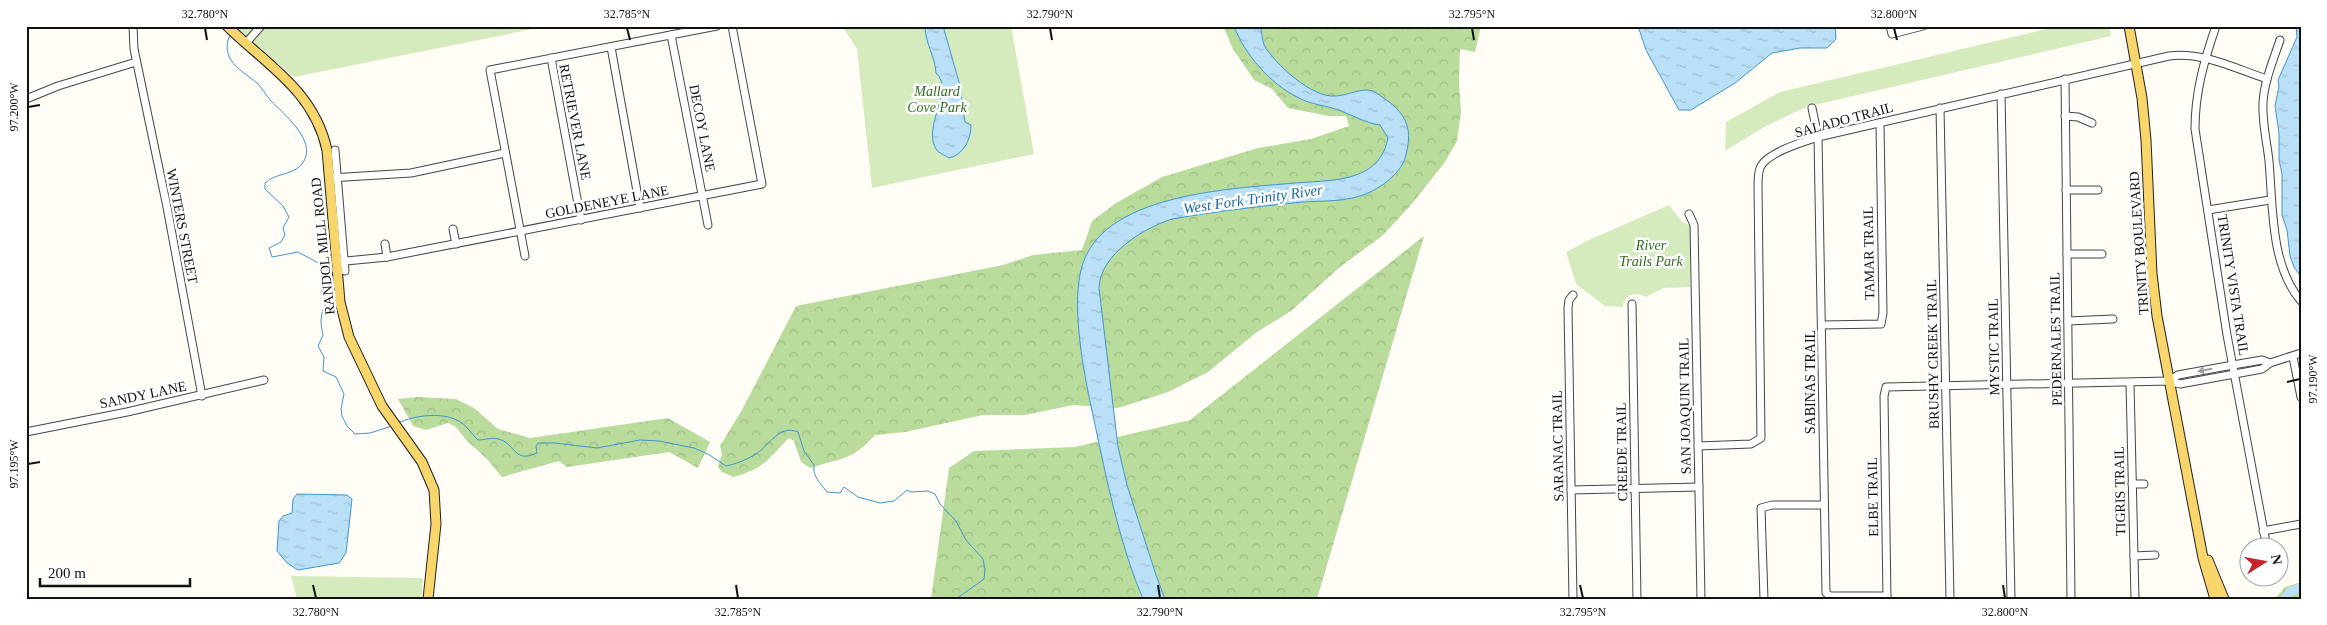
<svg xmlns="http://www.w3.org/2000/svg" width="2327" height="625" font-family="Georgia,serif">
<defs>
<pattern id="forest-crowns" width="20" height="18" patternUnits="userSpaceOnUse" patternTransform="scale(1.25)"><rect width="20" height="18" fill="#b9dc9c"/><path d="M2 6a3 3 0 1 1 6 0M12 15a3 3 0 1 1 6 0" fill="none" stroke="#9ebc85"/></pattern>
<pattern id="water-ripples" width="26" height="14" patternUnits="userSpaceOnUse" patternTransform="scale(1.25)"><rect width="26" height="14" fill="#b9e0f7"/><path d="M2 4q2-2 4 0t4 0M15 11q2-2 4 0t4 0" fill="none" stroke="#9ebfd3"/></pattern>
</defs>
<rect width="100%" height="100%" fill="#fffdf5"/>
<g fill="url(#forest-crowns)">
<path d="M1223,26H1481L1475,52L1460,49L1459,82L1461,112L1457,141L1445,162L1411,205L1382,236L1340,267L1291,311L1257,332L1208,372L1168,392L1118,408L1073,405L1025,415H983L905,432L875,435C850,462 843,457 810,468L801,462L794,441L789,438C767,460 765,468 734,477L722,472L718,467L722,454L720,446L743,408L796,306L1003,265L1033,255L1082,250L1092,221L1116,203L1162,177L1258,148L1311,139L1349,126L1346,116H1329L1288,108L1272,89L1254,80L1233,49Z"/>
<polygon points="1424,236 1317,599 931,599 949,468 974,451 1075,447 1190,420"/>
<polygon points="418,397 456,399 474,408 498,429 530,438 668,418 710,442 698,468 669,452 567,467 559,461 502,477 486,458 467,441 456,427 448,423 426,430 413,426 398,399"/>
<polygon points="2301,582 2301,599 2275,599 2285,587"/>
</g>
<g fill="#d5ebbd">
<polygon points="236,26 548,26 294,77 244,36"/>
<polygon points="842,26 1011,26 1034,154 872,188 857,49"/>
<polygon points="2059,26 2109,26 2111,36 1806,107 1764,127 1725,151 1726,122 1780,92"/>
<polygon points="1669,205 1682,222 1691,226 1690,287 1663,288 1646,297 1639,294 1629,295 1624,301 1623,307 1605,306 1576,284 1566,252 1591,239"/>
<polygon points="291,576 423,578 421,599 297,599"/>
</g>
<g fill="url(#water-ripples)" stroke="#3f96cf">
<path d="M925,26H943L959,82L965,122L971,125C971,140 963,155 949,158C945,155 938,153 936,149C922,126 955,90 936,73C935,56 925,43 925,26Z"/>
<path d="M1234,26H1260C1262,32 1262,39 1264,45C1275,64 1312,98 1335,96C1347,96 1362,87 1373,91C1377,93 1382,97 1385,99C1408,115 1413,131 1405,158C1400,175 1377,191 1360,196C1338,203 1315,200 1293,203C1253,207 1212,212 1172,219C1144,228 1100,254 1099,288L1118,447L1127,485L1156,575L1165,599H1143C1120,546 1106,477 1094,420C1085,380 1071,310 1081,270C1099,193 1231,189 1295,183C1317,181 1345,182 1365,171C1378,164 1385,153 1388,138L1380,125C1366,123 1354,116 1341,111C1326,105 1311,105 1297,97C1271,84 1244,54 1234,26Z"/>
<polygon points="1638,26 1835,26 1836,39 1827,48 1800,48 1772,53 1735,83 1691,110 1679,110 1646,50"/>
<polygon points="2296,26 2301,26 2301,277 2294,267 2290,256 2287,230 2282,215 2282,174 2279,160 2279,133 2275,106 2279,86 2278,80 2297,37"/>
<polygon points="297,494 347,495 352,499 346,553 339,563 298,570 287,563 277,551 279,521 283,516 292,513 293,499"/>
</g>
<g fill="none" stroke-linecap="round" stroke-linejoin="round">
<g stroke="#3f96cf" stroke-width="1">
<path d="M230,35C226,43 226,52 231,60C237,70 248,75 257,83C262,88 266,95 271,101C284,114 316,140 304,161C296,176 276,172 265,183V189L283,206L289,217L283,228L285,235L281,242L269,248L272,257L298,252L324,266L327,271L326,281L321,292L326,303C320,315 320,322 323,335L318,346L324,357L323,371L336,377L344,394L341,409L342,416L347,426L355,434L370,433L392,426"/>
<path d="M398,423C415,415 445,411 462,423C468,427 472,435 478,440C484,440 492,437 498,439C516,443 513,464 537,453L536,446L538,443H555L597,448L640,440L659,441L694,448L708,454L726,466C736,464 746,460 756,454C770,445 779,424 798,432L804,451L814,465C812,476 821,484 827,492L840,493L844,487L858,497L880,503L894,501L907,490L911,492L928,491L935,494L940,504L956,521L966,540L983,559L985,570L984,579L956,599"/>
</g>
<polyline stroke="#b9e0f7" stroke-width="9" points="2285,599 2290,592 2301,587"/>
<g stroke="#444" stroke-width="9">
<g id="minor">
<polyline points="133,26 134,49 167,207 202,396"/>
<polyline points="1890,26 1892,34 1923,26"/>
<path d="M2216,26C2204,61 2195,92 2195,129L2227,335L2267,548"/>
<polyline points="671,35 708,225"/>
<path d="M2280,40C2273,61 2264,82 2263,103C2262,123 2267,142 2269,161C2273,205 2270,265 2301,301"/>
<polyline points="246,43 261,26"/>
<polyline points="611,47 640,208"/>
<polyline points="551,58 581,220"/>
<polyline points="2065,79 2071,599"/>
<polyline points="2001,94 2011,599"/>
<polyline points="26,99 58,86 136,62"/>
<polyline points="1812,108 1818,137 1826,593 1830,596 1887,596"/>
<polyline points="1940,108 1950,599"/>
<polyline points="2065,116 2078,117 2092,123"/>
<polyline points="335,150 345,271"/>
<polyline points="330,178 411,173 505,153"/>
<polyline points="2066,190 2098,190"/>
<polyline points="2208,210 2270,200"/>
<polyline points="1689,214 1694,225 1701,599"/>
<polyline points="453,229 456,244"/>
<polyline points="385,244 387,257"/>
<polyline points="2067,254 2102,254"/>
<polyline points="525,256 490,70 717,26"/>
<polyline points="336,262 387,257 762,184 732,26"/>
<polyline points="1632,304 1637,599"/>
<polyline points="2068,321 2113,319"/>
<polyline points="1822,325 1881,324 1883,313 1880,123"/>
<polyline points="2293,357 2301,397"/>
<polyline points="2169,381 2178,375 2233,365 2262,360 2270,363"/>
<polyline points="2130,383 2135,599"/>
<polyline points="26,432 127,412 264,380"/>
<path d="M1698,446L1751,444L1761,438L1758,185C1758,179 1758,171 1761,166C1769,152 1803,142 1818,137L2169,56C2202,51 2236,69 2267,79"/>
<polyline points="2132,484 2144,484"/>
<polyline points="1571,490 1699,487"/>
<polyline points="2263,531 2301,524"/>
<polyline points="2134,556 2155,555"/>
<polyline points="1573,599 1568,308 1569,300 1573,295"/>
<polyline points="1764,599 1761,508 1772,505 1823,505"/>
<polyline points="1887,599 1884,396 1886,387 2169,381 2180,384 2262,369 2270,363 2301,353"/>
</g>
</g>
<g stroke="#222" stroke-width="11">
<g id="major">
<path d="M227,26C268,66 314,91 327,150L340,302L349,337L382,406L422,462L434,490L436,524L428,599"/>
<polyline points="2129,26 2142,98 2146,140 2152,274 2157,316 2203,558 2215,599"/>
<polyline points="2208,560 2224,599"/>
</g>
</g>
<use href="#minor" stroke="#fff" stroke-width="7"/>
<use href="#major" stroke="#f9d66b" stroke-width="9"/>
</g>
<defs><path id="oneway-solid" d="M-6-.8H1V-3.2L6.5 0L1 3.2V.8H-6Z" transform="scale(1.25)"/></defs>
<use fill="#a0a0a0" href="#oneway-solid" transform="translate(2205 370) rotate(170)"/>
<path fill="none" stroke="#111" stroke-width="2" d="M205,28L207,40M627,28L630,40M1050,28L1052,40M1472,28L1474,40M1894,28L1897,40M28,107L40,105M2287,382L2300,379M28,464L40,462M313,585L316,598M736,585L738,598M1158,585L1160,598M1580,585L1583,598M2003,585L2005,598"/>
<g text-anchor="middle" dominant-baseline="central" stroke-width="5" stroke-linejoin="round" paint-order="stroke">
<g font-size="14" font-style="italic" fill="#2f6b1f" stroke="#fff">
<text x="937" y="91">Mallard<tspan x="937" dy="16">Cove Park</tspan></text>
<text x="1651" y="245">River<tspan x="1651" dy="16">Trails Park</tspan></text>
</g>
<g font-size="14" fill="#111" stroke="#fff">
<text transform="translate(1844 120) rotate(-15)">SALADO TRAIL</text>
<text transform="translate(575 122) rotate(79)">RETRIEVER LANE</text>
<text transform="translate(702 128) rotate(79)">DECOY LANE</text>
<text transform="translate(607 202) rotate(-11)">GOLDENEYE LANE</text>
<text transform="translate(182 226) rotate(79)">WINTERS STREET</text>
<text transform="translate(2139 243) rotate(-94)">TRINITY BOULEVARD</text>
<text transform="translate(323 246) rotate(-96)">RANDOL MILL ROAD</text>
<text transform="translate(1869 253) rotate(-91)">TAMAR TRAIL</text>
<text transform="translate(2233 285) rotate(81)">TRINITY VISTA TRAIL</text>
<text transform="translate(2056 339) rotate(-91)">PEDERNALES TRAIL</text>
<text transform="translate(1994 347) rotate(-91)">MYSTIC TRAIL</text>
<text transform="translate(1933 354) rotate(-91)">BRUSHY CREEK TRAIL</text>
<text transform="translate(1810 382) rotate(-90)">SABINAS TRAIL</text>
<text transform="translate(143 395) rotate(-12)">SANDY LANE</text>
<text transform="translate(1685 406) rotate(-91)">SAN JOAQUIN TRAIL</text>
<text transform="translate(1558 446) rotate(-91)">SARANAC TRAIL</text>
<text transform="translate(1622 452) rotate(-91)">CREEDE TRAIL</text>
<text transform="translate(2120 491) rotate(-91)">TIGRIS TRAIL</text>
<text transform="translate(1873 497) rotate(-91)">ELBE TRAIL</text>
</g>
<g font-size="15" font-style="italic" fill="#1768a6" stroke="#fff">
<text transform="translate(1253 199) rotate(-8)">West Fork Trinity River</text>
</g>
</g>
<rect width="2327" height="625" fill="none" stroke="#ffffff" stroke-width="55"/>
<g transform="translate(2264 562) rotate(79)"><circle r="24" fill="#ffffff" stroke="#a0a0a0"/>
<path d="M0-4L9 19L0 12L-9 19Z" fill="#c4262e"/>
<text y="-8" font-size="14" font-weight="bold" text-anchor="middle" fill="#111111">N</text>
</g>
<path d="M40 578v8h150v-8" fill="none" stroke="#111111" stroke-width="2.5"/>
<text x="48" y="578" font-size="15" fill="#111111" stroke="#ffffff" stroke-width="4" paint-order="stroke">200 m</text>
<rect x="28" y="28" width="2272" height="570" fill="none" stroke="#111" stroke-width="2"/>
<g font-size="12" text-anchor="middle" fill="#111">
<text x="205" y="18">32.780°N</text>
<text x="627" y="18">32.785°N</text>
<text x="1050" y="18">32.790°N</text>
<text x="1472" y="18">32.795°N</text>
<text x="1894" y="18">32.800°N</text>
<text transform="translate(14 107) rotate(-90)" y="4">97.200°W</text>
<text transform="translate(2313 379) rotate(-90)" y="4">97.190°W</text>
<text transform="translate(14 464) rotate(-90)" y="4">97.195°W</text>
<text x="316" y="616">32.780°N</text>
<text x="738" y="616">32.785°N</text>
<text x="1160" y="616">32.790°N</text>
<text x="1583" y="616">32.795°N</text>
<text x="2005" y="616">32.800°N</text>
</g>
</svg>
